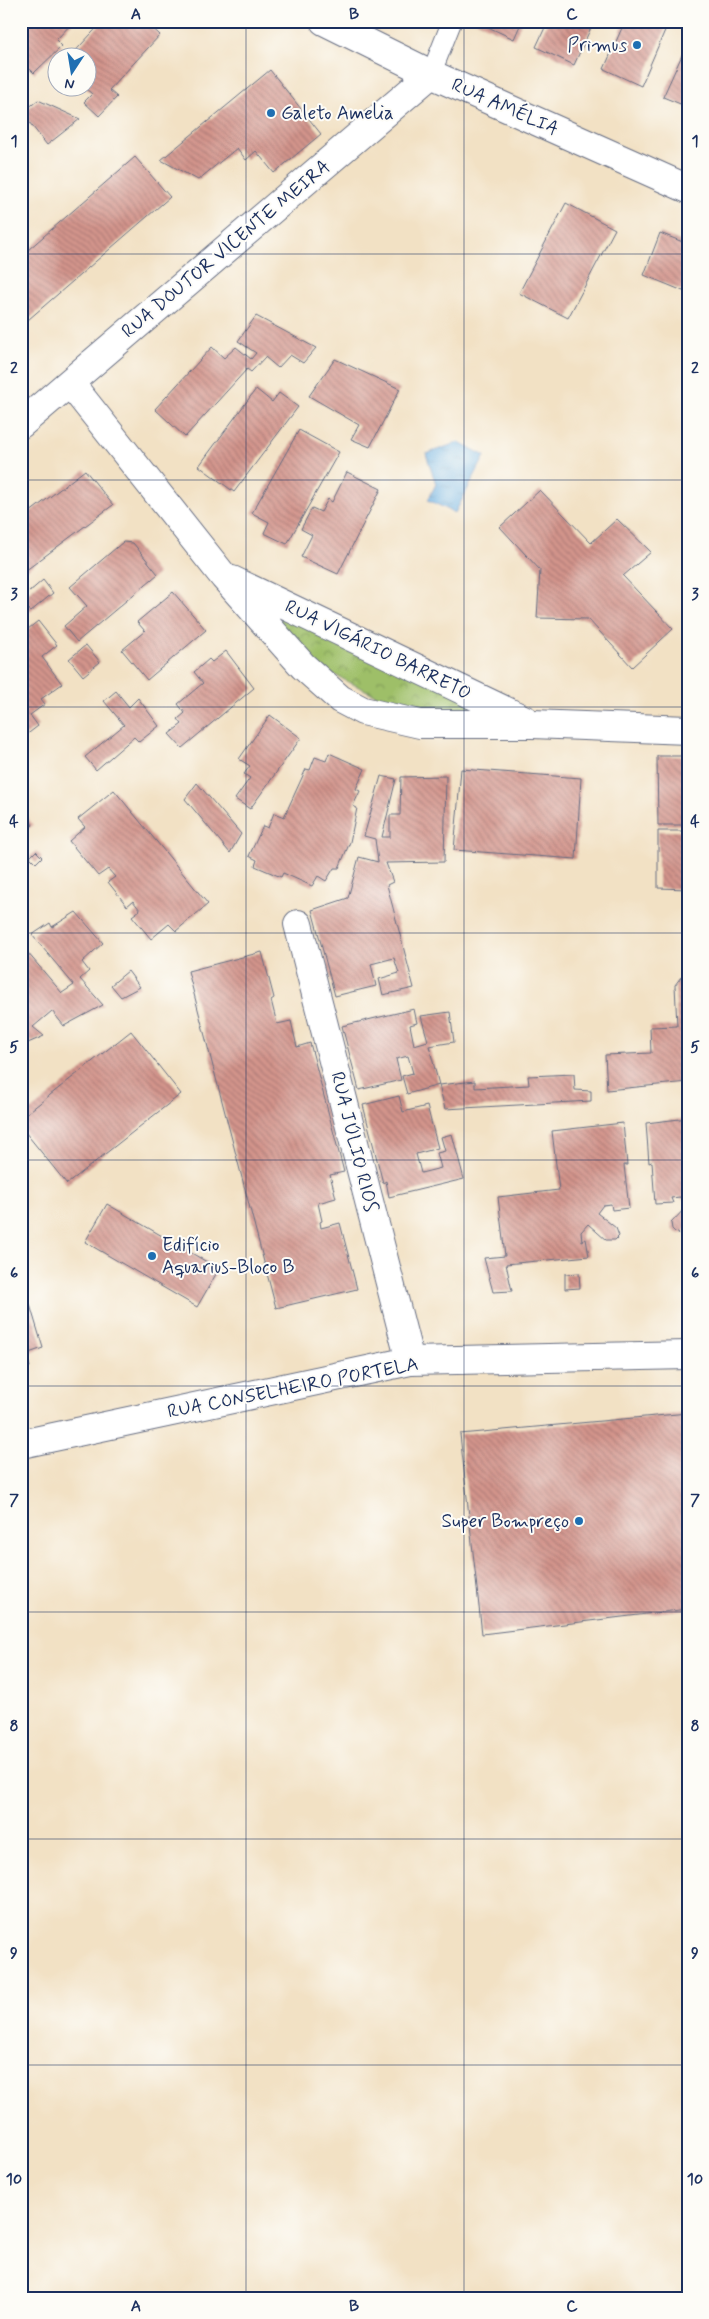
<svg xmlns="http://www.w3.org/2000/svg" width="709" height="2319" font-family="Mynerve,sans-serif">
<defs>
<pattern id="park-crowns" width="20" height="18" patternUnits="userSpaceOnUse" patternTransform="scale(1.25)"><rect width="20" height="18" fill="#9ebf68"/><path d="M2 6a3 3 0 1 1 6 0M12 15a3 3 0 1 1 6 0" fill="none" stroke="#809c59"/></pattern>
<pattern id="water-ripples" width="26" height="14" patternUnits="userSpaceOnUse" patternTransform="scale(1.25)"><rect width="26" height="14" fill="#6bafe1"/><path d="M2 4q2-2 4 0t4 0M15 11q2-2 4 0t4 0" fill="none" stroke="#578fba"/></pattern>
<pattern id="building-back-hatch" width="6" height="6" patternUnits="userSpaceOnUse" patternTransform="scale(1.25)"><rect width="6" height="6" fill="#d3948b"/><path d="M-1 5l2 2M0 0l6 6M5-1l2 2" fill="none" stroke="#aa7975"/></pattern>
</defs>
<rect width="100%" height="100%" fill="#fdfcf7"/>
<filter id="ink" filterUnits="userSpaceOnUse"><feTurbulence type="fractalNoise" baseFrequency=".02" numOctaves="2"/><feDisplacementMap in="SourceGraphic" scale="10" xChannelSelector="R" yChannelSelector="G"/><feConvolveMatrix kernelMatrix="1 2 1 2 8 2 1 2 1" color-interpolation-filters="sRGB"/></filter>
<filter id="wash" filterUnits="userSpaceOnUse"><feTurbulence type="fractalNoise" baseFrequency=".0096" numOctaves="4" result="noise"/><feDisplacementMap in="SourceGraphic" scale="20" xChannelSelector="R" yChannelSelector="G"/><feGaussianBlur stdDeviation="1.12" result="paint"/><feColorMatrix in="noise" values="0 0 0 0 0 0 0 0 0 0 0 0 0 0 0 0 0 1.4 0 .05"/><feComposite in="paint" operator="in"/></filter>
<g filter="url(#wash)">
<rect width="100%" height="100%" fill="#f2e1c4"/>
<polygon fill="url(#park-crowns)" stroke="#5c7763" points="238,586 521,715 419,716 316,666"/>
<polygon fill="url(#water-ripples)" stroke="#436fa0" points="459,442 485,456 455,513 428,500 436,484 426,454"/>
<g id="blocks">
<g fill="url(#building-back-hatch)">
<polygon points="21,21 74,21 56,40 62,46 34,73 21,60"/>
<polygon points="103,21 145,21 160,35 109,90 117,97 99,116 84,102 92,94 85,88 88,88 88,58 69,58"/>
<polygon points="475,21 522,21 514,39"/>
<polygon points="548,21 594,21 574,65 536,47"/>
<polygon points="625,21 669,21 641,86 604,69"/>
<polygon points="688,42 688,107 663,97"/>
<polygon points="270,70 321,134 274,173 256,151 246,160 237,148 198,180 161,160"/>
<polygon points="38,100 80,119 47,145 22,113"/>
<polygon points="135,157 170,197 21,326 21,256"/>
<polygon points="566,203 615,229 568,318 519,293"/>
<polygon points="660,233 688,244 688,293 644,275"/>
<polygon points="256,316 316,348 303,363 290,355 278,368 265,357 251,372 247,369 185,437 155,409 212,347 224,358 236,347 251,359 256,353 238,341"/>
<polygon points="335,359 400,389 370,447 351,439 359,425 309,396"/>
<polygon points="256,389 272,402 279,393 298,407 234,492 199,466"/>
<polygon points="299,430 339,452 287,544 264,533 269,522 252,513"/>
<polygon points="85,470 113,505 21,574 21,519"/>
<polygon points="347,472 381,489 338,574 301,557 312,535 301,529 312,508 321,512 328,499 332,502"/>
<polygon points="540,490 591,543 617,519 651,552 623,576 673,629 632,667 588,619 537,618 540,570 500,527"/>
<polygon points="123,542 133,543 158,574 77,642 64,626 87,606 70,587"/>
<polygon points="43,580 53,593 30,612 21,599"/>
<polygon points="173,592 206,630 147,680 122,650 145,631 137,622"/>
<polygon points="38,621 57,645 42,657 62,684 41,699 45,704 30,715 38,726 21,739 21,631 23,633"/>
<polygon points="86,645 100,662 83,676 69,659"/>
<polygon points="226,651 254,688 182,748 169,734 182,724 178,719 185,713 178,704 203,683 194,672 209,659 212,662"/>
<polygon points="116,691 129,707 138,698 159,726 139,742 134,737 96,770 85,757 124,725 104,701"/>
<polygon points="270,715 301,738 250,809 235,799 250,778 244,774 250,766 239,759"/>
<polygon points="329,753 365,769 356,789 360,791 353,806 357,808 350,842 339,868 334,868 326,881 318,876 312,886 283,873 281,877 255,866 257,860 249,856 263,826 268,828 274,813 284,817 306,769 310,770 315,757 326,761"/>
<polygon points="657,756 688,756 688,825 658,825"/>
<polygon points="461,769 581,778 576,859 454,850"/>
<polygon points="381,776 396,779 382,837 390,837 390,815 400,815 401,777 446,776 444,862 386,863 393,882 387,885 414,988 383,995 379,979 399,973 394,958 371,964 376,986 335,996 312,910 348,898 359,857 378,862 375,839 364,836"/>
<polygon points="197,783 241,834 230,853 185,799"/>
<polygon points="114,790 208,904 176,931 169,924 151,939 132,916 140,910 133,901 127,906 108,882 115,877 108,869 98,876 69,841 85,827 78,819"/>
<polygon points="21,810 33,825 21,835"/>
<polygon points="658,831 688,831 688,889 658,888"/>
<polygon points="36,851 42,857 36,863 30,857"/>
<polygon points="76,912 103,943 82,962 89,971 80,979 103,1005 64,1026 52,1011 33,1027 44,1036 21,1046 21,945 62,993 74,985 32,935 50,923 52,927"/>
<polygon points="262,952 274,998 271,1000 277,1024 291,1021 297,1047 310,1043 344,1172 330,1175 336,1198 318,1203 322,1221 320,1222 321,1228 340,1223 357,1289 276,1308 188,971"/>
<polygon points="128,971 140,987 121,997 111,985"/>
<polygon points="688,976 688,1082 607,1090 605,1055 651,1053 650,1027 677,1026 675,985 681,977"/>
<polygon points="414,1009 417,1023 410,1025 414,1045 428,1041 421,1016 450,1012 454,1042 429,1046 439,1085 475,1081 475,1088 529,1085 528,1076 574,1074 575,1090 591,1091 591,1101 445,1109 439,1085 407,1094 402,1076 413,1073 408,1056 396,1059 401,1080 359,1090 342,1026"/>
<polygon points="131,1031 181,1094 67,1184 21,1127 21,1118"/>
<polygon points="399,1096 403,1112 427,1106 438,1148 416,1154 421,1173 441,1168 437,1153 445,1151 441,1137 452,1134 464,1179 389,1197 386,1181 383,1183 363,1105"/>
<polygon points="688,1118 688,1204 680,1197 671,1198 673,1203 655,1204 652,1162 649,1163 646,1123"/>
<polygon points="623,1123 627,1165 624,1165 629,1208 612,1210 611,1204 603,1205 597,1213 616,1228 619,1236 615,1240 606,1240 588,1224 581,1232 582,1241 586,1239 589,1256 506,1264 512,1291 493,1292 484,1258 505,1256 498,1197 559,1190 552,1131"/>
<polygon points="107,1204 219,1269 197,1307 85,1242"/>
<polygon points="688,1205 688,1228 680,1234 675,1232 672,1229 671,1223"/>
<polygon points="579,1273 580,1288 565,1289 565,1274"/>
<polygon points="21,1275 43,1348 26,1354 30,1367 21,1370"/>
<polygon points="688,1413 688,1609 482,1634 460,1434"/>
</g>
</g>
</g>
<g filter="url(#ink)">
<use href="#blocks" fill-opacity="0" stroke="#666d82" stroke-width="1"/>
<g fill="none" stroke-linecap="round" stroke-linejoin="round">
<g stroke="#666d82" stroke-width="21">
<polyline id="service" points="431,74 452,21"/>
</g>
<g stroke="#666d82" stroke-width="30">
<g id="minor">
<polyline points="70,383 224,577 303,666 340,699 363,711 420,724 532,724 688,730"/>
<polyline points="21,424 431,74"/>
<polyline points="232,580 525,720"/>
<polyline points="298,924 410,1361"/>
</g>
</g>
<g stroke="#666d82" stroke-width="30">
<g id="secondary">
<polyline points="324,21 431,74 688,189"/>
<polyline points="21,1444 410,1361 688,1355"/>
</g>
</g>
<use href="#service" stroke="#fff" stroke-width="19"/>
<use href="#minor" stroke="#fff" stroke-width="28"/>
<use href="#secondary" stroke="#fff" stroke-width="28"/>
</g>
</g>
<path fill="none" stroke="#1b2f5e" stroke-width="1" stroke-opacity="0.55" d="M246,21V2298M464,21V2298M21,254H688M21,480H688M21,707H688M21,933H688M21,1160H688M21,1386H688M21,1612H688M21,1839H688M21,2065H688"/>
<g fill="#1f6fb2" stroke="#fdfcf7" stroke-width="2">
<circle cx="637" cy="45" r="5"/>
<circle cx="271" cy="113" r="5"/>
<circle cx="152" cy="1256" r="5"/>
<circle cx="579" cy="1521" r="5"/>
</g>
<g text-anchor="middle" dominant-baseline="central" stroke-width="4" stroke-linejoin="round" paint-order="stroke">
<g font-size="19" fill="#1b2f5e" stroke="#fdfcf7" text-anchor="end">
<text x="627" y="45">Primus</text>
<text x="281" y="113" text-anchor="start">Galeto Amelia</text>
<text x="162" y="1245" text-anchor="start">Edifício<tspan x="162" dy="22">Aquarius-Bloco B</tspan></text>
<text x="569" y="1521">Super Bompreço</text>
</g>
<g font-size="19" fill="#1b2f5e" stroke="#fdfcf7">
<text transform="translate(505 107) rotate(24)">RUA AMÉLIA</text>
<text transform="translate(226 249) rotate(-40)">RUA DOUTOR VICENTE MEIRA</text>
<text transform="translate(378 650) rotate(26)">RUA VIGÁRIO BARRETO</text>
<text transform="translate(354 1142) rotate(76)">RUA JÚLIO RIOS</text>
<text transform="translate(293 1388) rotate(-11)">RUA CONSELHEIRO PORTELA</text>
</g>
</g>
<rect width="709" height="2319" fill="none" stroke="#fdfcf7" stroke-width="55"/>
<g transform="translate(72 72) rotate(192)"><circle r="24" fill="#fdfcf7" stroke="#a3aaba"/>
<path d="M0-4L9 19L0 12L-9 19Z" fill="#1f6fb2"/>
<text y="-8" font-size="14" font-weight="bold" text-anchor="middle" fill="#1b2f5e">N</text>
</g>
<rect x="28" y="28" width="654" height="2264" fill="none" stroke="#1b2f5e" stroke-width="2"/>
<g font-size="16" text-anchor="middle" font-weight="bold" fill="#1b2f5e">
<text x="136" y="19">A</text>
<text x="354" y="19">B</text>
<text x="572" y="19">C</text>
<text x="14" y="146">1</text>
<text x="695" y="146">1</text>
<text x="14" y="373">2</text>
<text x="695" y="373">2</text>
<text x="14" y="599">3</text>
<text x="695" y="599">3</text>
<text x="14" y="826">4</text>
<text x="695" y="826">4</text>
<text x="14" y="1052">5</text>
<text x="695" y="1052">5</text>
<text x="14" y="1278">6</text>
<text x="695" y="1278">6</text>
<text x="14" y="1505">7</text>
<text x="695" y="1505">7</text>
<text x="14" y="1731">8</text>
<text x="695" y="1731">8</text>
<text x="14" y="1958">9</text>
<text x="695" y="1958">9</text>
<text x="14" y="2184">10</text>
<text x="695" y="2184">10</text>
<text x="136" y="2311">A</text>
<text x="354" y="2311">B</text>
<text x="572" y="2311">C</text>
</g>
</svg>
